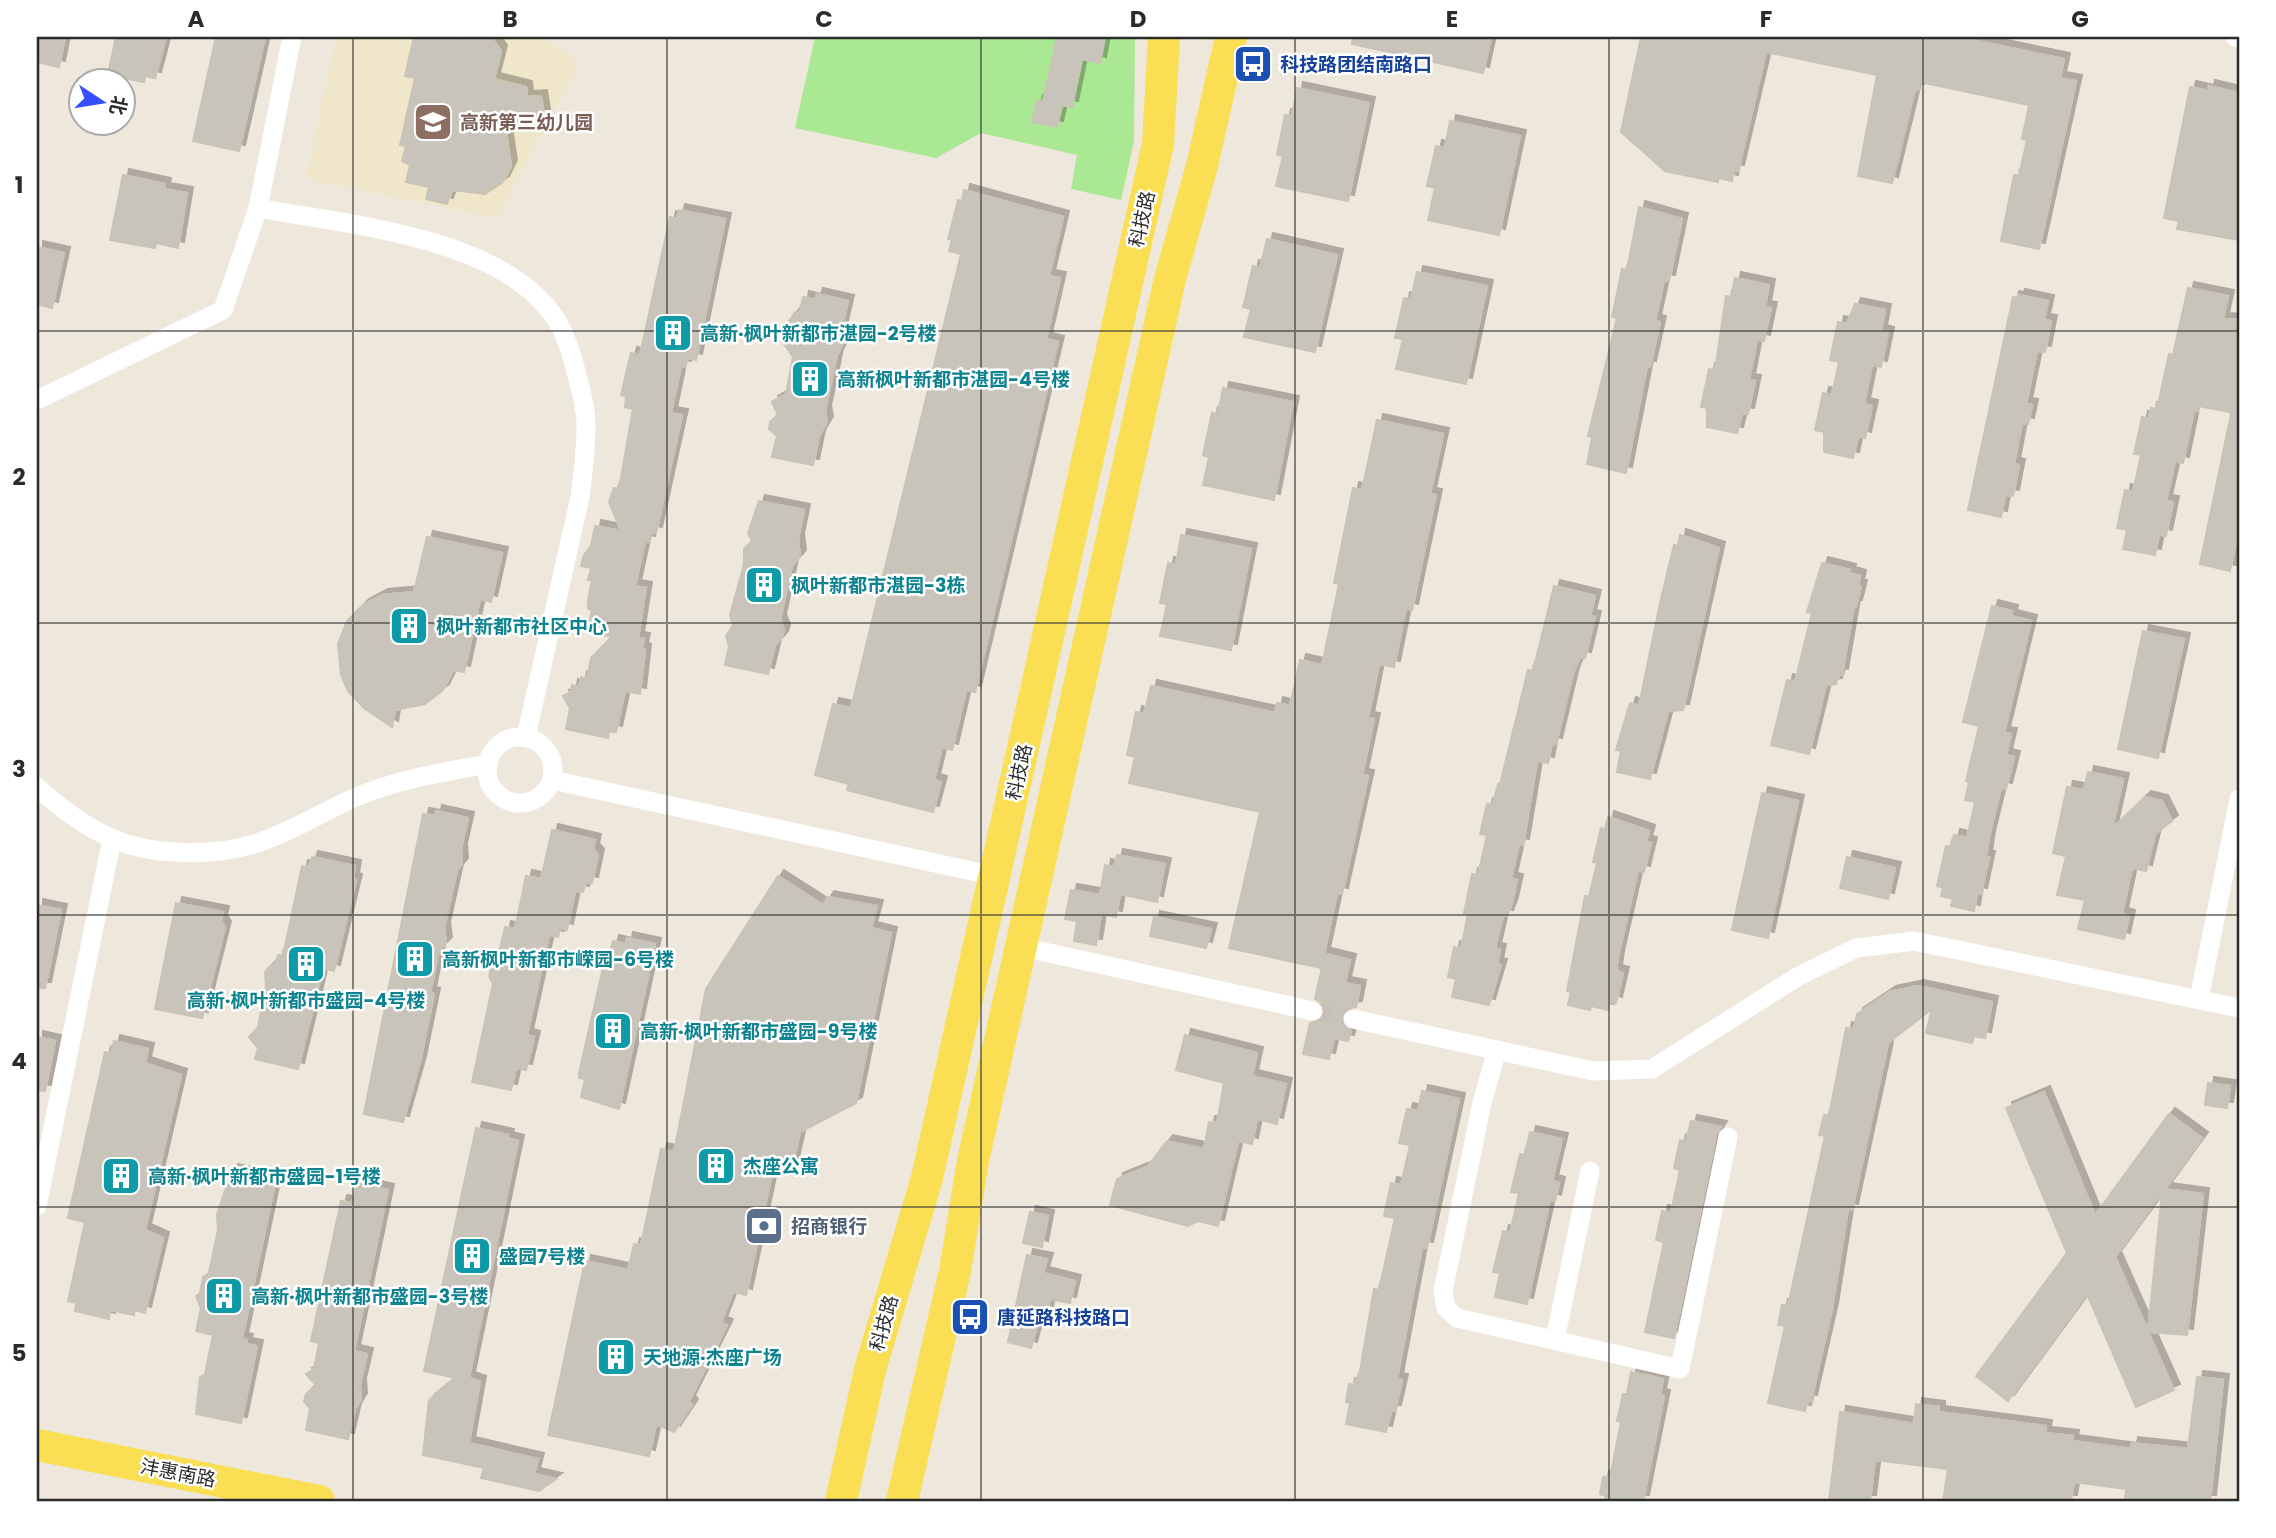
<svg xmlns="http://www.w3.org/2000/svg" width="2276" height="1538" font-family="Poppins,'Noto Sans SC',sans-serif">
<defs>
<filter id="shadow"><feDropShadow dx="6" dy="-6" stdDeviation="0" flood-color="#0004"/></filter>
</defs>
<rect width="100%" height="100%" fill="#eee7db"/>
<polygon fill="#f0e7ca" points="336,37 546,37 579,64 497,218 306,179"/>
<polygon fill="#abe894" points="815,37 1135,37 1134,141 1121,200 1071,189 1077,155 981,133 936,158 795,128"/>
<g fill="#c9c4bb" stroke="#c9c3b5" stroke-width="2" fill-rule="evenodd" filter="url(#shadow)">
<polygon points="37,37 65,37 59,67 37,62"/>
<polygon points="116,37 166,37 155,78 145,76 144,82 108,75"/>
<polygon points="216,37 265,37 239,151 193,141"/>
<polygon points="414,37 460,41 463,37 491,37 501,51 494,79 526,87 527,97 541,96 544,115 517,115 515,128 505,126 511,166 503,182 485,194 452,190 447,204 426,199 429,187 406,182 410,165 402,161 406,146 400,145 415,78 405,76"/>
<polygon points="1057,37 1105,37 1100,63 1082,59 1072,107 1062,105 1057,127 1032,122 1037,101 1043,102"/>
<polygon points="1353,37 1491,37 1483,73 1352,44"/>
<polygon points="1641,37 1958,37 2064,59 2060,78 2076,81 2039,249 2001,241 2014,175 2019,176 2027,140 2022,139 2029,105 1920,82 1918,90 1915,89 1892,183 1858,176 1877,75 1766,52 1738,171 1734,170 1732,181 1718,178 1718,182 1665,171 1621,132"/>
<polygon points="2209,86 2239,93 2239,240 2177,229 2179,221 2164,218 2190,87 2208,91"/>
<polygon points="1297,88 1369,103 1348,201 1276,186 1283,156 1277,155 1285,115 1292,116"/>
<polygon points="1450,121 1520,136 1499,235 1428,220 1435,188 1427,186 1436,146 1445,148"/>
<polygon points="123,175 165,184 164,189 187,193 178,248 156,243 155,248 110,240"/>
<polygon points="964,190 1063,217 1049,276 1060,278 1046,339 1058,342 975,692 966,690 952,750 942,747 934,780 941,782 933,812 847,790 849,784 815,775 833,704 851,708 961,254 949,251 952,240 948,239 958,200 962,201"/>
<polygon points="1639,207 1682,219 1669,281 1664,280 1655,321 1660,322 1650,367 1647,366 1626,473 1587,464 1592,437 1588,436 1617,318 1612,317 1622,269 1627,270"/>
<polygon points="679,210 725,219 696,360 687,358 685,367 681,366 671,413 682,415 656,533 651,532 649,542 645,541 635,586 646,588 638,638 644,639 642,648 645,650 640,694 625,691 616,732 609,730 608,738 566,729 570,708 563,696 571,692 572,685 579,687 581,677 587,679 591,658 612,637 587,631 592,610 588,609 588,600 592,580 588,580 591,568 581,566 584,555 591,546 595,526 621,531 609,502 614,488 619,489 633,409 625,407 626,396 621,395 631,353 640,355 670,217 677,219"/>
<polygon points="1267,239 1337,255 1315,352 1244,337 1251,309 1243,307 1253,266 1260,268"/>
<polygon points="37,247 64,253 52,308 37,304"/>
<polygon points="1417,272 1487,286 1466,384 1396,369 1403,339 1395,338 1404,298 1411,299"/>
<polygon points="1735,278 1769,285 1765,307 1771,308 1764,341 1757,339 1749,380 1755,381 1748,414 1742,413 1737,433 1707,427 1707,408 1701,407 1709,369 1715,371 1726,296 1731,297"/>
<polygon points="2188,288 2228,296 2223,319 2239,320 2239,414 2199,406 2198,411 2194,410 2183,463 2175,461 2166,501 2173,502 2166,536 2159,534 2155,555 2123,549 2127,530 2117,528 2125,490 2133,492 2141,455 2134,454 2142,417 2149,419 2151,408 2156,409 2159,400 2169,354 2173,355"/>
<polygon points="817,294 848,301 841,331 844,342 837,355 825,411 827,422 819,436 813,465 772,457 777,436 769,429 770,422 778,415 772,402 786,394 793,357 784,344 789,341 792,327 789,321 795,312 800,313 803,297 815,300"/>
<polygon points="2019,295 2048,301 2044,320 2051,321 2045,352 2037,351 2026,404 2032,405 2028,424 2022,423 2014,464 2019,465 2013,496 2005,495 2001,517 1968,510 2013,297 2018,298"/>
<polygon points="1855,304 1885,310 1881,331 1888,333 1881,367 1872,365 1864,404 1872,406 1865,438 1858,436 1853,458 1824,452 1824,432 1815,430 1823,393 1832,395 1839,362 1830,360 1838,322 1847,324"/>
<polygon points="1223,388 1293,402 1274,500 1203,485 1209,457 1203,455 1212,413 1218,414"/>
<polygon points="2231,414 2239,415 2239,526 2230,571 2200,564"/>
<polygon points="1377,420 1443,434 1430,494 1436,495 1412,610 1406,608 1394,667 1379,664 1368,718 1374,719 1362,775 1368,776 1342,894 1337,893 1321,968 1229,948 1260,812 1129,783 1135,757 1127,755 1136,712 1144,714 1151,686 1275,713 1277,703 1290,706 1300,660 1322,665 1339,584 1334,583 1353,488 1362,490"/>
<polygon points="759,501 804,510 798,539 800,556 792,565 780,620 784,630 782,637 775,645 768,674 725,665 729,646 726,636 733,625 730,615 744,564 744,549 752,541 748,533"/>
<polygon points="1181,535 1251,549 1231,650 1160,636 1167,604 1160,603 1168,563 1176,565"/>
<polygon points="1680,535 1719,548 1683,710 1668,711 1650,779 1617,772 1621,751 1616,750 1630,703 1639,706 1660,603 1674,545 1678,546"/>
<polygon points="427,537 502,553 491,602 480,599 464,672 453,670 443,690 425,704 395,710 392,727 364,708 348,691 341,675 338,644 347,621 363,605 382,595 414,592"/>
<polygon points="1822,563 1850,570 1849,573 1860,576 1858,586 1861,586 1856,606 1854,605 1842,675 1839,674 1836,684 1826,685 1809,754 1771,745 1787,680 1795,682 1812,613 1807,612"/>
<polygon points="1554,586 1595,596 1590,616 1595,617 1585,658 1580,657 1573,673 1556,744 1552,743 1548,763 1537,761 1523,845 1519,844 1511,879 1517,880 1512,903 1507,916 1503,915 1495,949 1500,950 1497,964 1501,965 1489,1005 1452,997 1456,979 1448,977 1454,947 1461,949 1468,914 1464,913 1472,874 1478,875 1487,835 1480,834 1487,804 1493,805 1498,784 1500,784 1528,670 1533,671"/>
<polygon points="1992,606 2012,611 2011,616 2031,621 2004,733 2011,734 2006,755 2014,757 2006,789 2001,788 1989,837 1986,857 1989,857 1981,894 1977,893 1974,911 1951,906 1953,899 1941,896 1943,888 1937,886 1946,846 1951,847 1954,835 1967,838 1975,802 1965,800 1969,782 1966,781 1979,726 1963,722"/>
<polygon points="2143,631 2184,639 2158,758 2118,749"/>
<polygon points="2088,772 2123,779 2112,829 2145,797 2162,801 2172,821 2155,834 2146,871 2132,868 2122,914 2129,916 2124,939 2078,929 2085,900 2057,895 2066,856 2053,853 2067,787 2084,790"/>
<polygon points="1762,793 1798,801 1768,938 1732,930"/>
<polygon points="436,811 468,818 461,849 462,864 457,870 444,928 446,943 439,950 430,993 434,994 420,1062 403,1122 364,1114 423,814 435,816"/>
<polygon points="1608,817 1649,831 1646,842 1651,843 1644,872 1638,870 1618,957 1616,971 1623,973 1616,1003 1610,1001 1608,1010 1591,1006 1590,1010 1568,1005 1571,992 1567,991 1585,896 1589,897 1597,863 1593,862 1601,828 1605,830"/>
<polygon points="552,830 595,840 593,849 598,855 592,883 586,882 583,892 575,891 567,930 560,928 558,937 549,935 527,1035 534,1037 526,1070 516,1068 511,1090 472,1082 493,984 489,976 494,954 500,949 505,927 515,929 526,876 541,879"/>
<polygon points="1117,855 1165,864 1157,902 1120,894 1116,917 1101,914 1096,945 1074,941 1077,921 1065,919 1071,890 1100,895 1105,865 1114,867"/>
<polygon points="312,857 355,866 353,879 356,880 334,971 323,968 298,1069 255,1059 258,1048 249,1037 258,1027 266,986 265,972 271,965 275,966 278,955 283,956 302,866 309,867"/>
<polygon points="1847,857 1895,868 1888,899 1840,888"/>
<polygon points="778,876 823,905 828,897 877,906 871,928 891,933 856,1103 800,1132 792,1168 774,1164 746,1295 733,1292 721,1323 727,1325 689,1401 692,1405 674,1432 656,1424 649,1456 548,1435 585,1261 628,1270 634,1244 641,1245 661,1149 674,1152 706,989"/>
<polygon points="176,903 223,912 221,921 225,927 202,1018 155,1009"/>
<polygon points="37,905 61,910 45,988 37,988"/>
<polygon points="1154,917 1211,929 1206,948 1150,936"/>
<polygon points="627,938 655,944 619,1109 581,1097 585,1079 579,1078 579,1073 606,955 609,956 613,941 626,944"/>
<polygon points="1325,954 1350,960 1345,983 1360,986 1356,1007 1349,1008 1341,1016 1342,1023 1351,1031 1348,1041 1334,1038 1329,1059 1303,1054 1310,1023 1322,1020 1325,1013 1322,1002 1315,999"/>
<polygon points="1918,986 1992,1002 1985,1038 1974,1036 1972,1043 1926,1033 1932,1009 1888,1043 1852,1210 1848,1209 1832,1309 1811,1401 1808,1400 1805,1411 1768,1403 1785,1326 1778,1325 1782,1305 1788,1306 1825,1136 1819,1135 1824,1115 1829,1116 1846,1028 1854,1029 1857,1014 1890,992"/>
<polygon points="1185,1035 1257,1053 1252,1076 1286,1084 1277,1124 1257,1119 1252,1144 1238,1141 1218,1226 1198,1221 1188,1226 1110,1205 1117,1179 1147,1167 1167,1141 1204,1149 1209,1122 1217,1123 1224,1083 1176,1070"/>
<polygon points="37,1037 55,1041 45,1091 37,1090"/>
<polygon points="114,1041 148,1049 145,1063 181,1075 145,1230 163,1238 145,1313 135,1310 134,1315 110,1310 109,1319 75,1311 76,1303 68,1301 85,1222 68,1218 105,1052 111,1054"/>
<polygon points="2208,1083 2230,1086 2227,1108 2205,1105"/>
<polygon points="1422,1091 1459,1099 1427,1248 1422,1247 1397,1379 1402,1380 1395,1411 1391,1411 1386,1432 1346,1424 1350,1403 1346,1402 1349,1384 1354,1385 1360,1371 1374,1289 1379,1290 1395,1218 1384,1216 1391,1183 1401,1185 1410,1145 1399,1143 1407,1109 1418,1111"/>
<path d="M2044,1092L2095,1215L2169,1114L2202,1138L2165,1189L2203,1194L2187,1335L2148,1332L2174,1390L2136,1407L2087,1294L2008,1401L1976,1376L2067,1253L2006,1108ZM2162,1193L2148,1331L2115,1257Z"/>
<polygon points="1691,1121 1721,1127 1716,1135 1674,1338 1645,1332 1664,1242 1656,1240 1662,1211 1671,1213 1680,1170 1674,1168 1680,1140 1686,1142"/>
<polygon points="476,1128 508,1135 507,1138 518,1141 469,1378 480,1382 469,1443 538,1459 534,1474 556,1479 539,1491 481,1478 484,1468 423,1455 429,1400 456,1378 424,1371"/>
<polygon points="1530,1132 1562,1139 1552,1181 1559,1183 1555,1201 1550,1199 1527,1304 1495,1297 1500,1273 1493,1272 1503,1231 1510,1233 1519,1193 1511,1192 1520,1154 1525,1155"/>
<polygon points="232,1170 264,1177 264,1180 275,1183 242,1339 247,1340 246,1344 257,1346 241,1423 196,1414 200,1377 205,1374 213,1335 196,1331 201,1308 196,1296 200,1293 203,1277 209,1273 218,1230 217,1215"/>
<polygon points="357,1183 388,1190 354,1351 367,1354 360,1384 361,1399 355,1409 348,1439 306,1430 310,1409 304,1401 306,1394 316,1385 306,1374 314,1369 319,1343 311,1341 341,1201 352,1203"/>
<polygon points="1030,1212 1048,1216 1042,1247 1023,1243"/>
<polygon points="1027,1255 1047,1259 1043,1273 1075,1281 1070,1303 1050,1299 1047,1312 1041,1310 1031,1348 1008,1342"/>
<polygon points="1631,1372 1663,1379 1660,1395 1664,1396 1643,1501 1605,1501 1606,1496 1600,1494 1603,1477 1610,1478 1621,1422 1617,1421 1623,1394 1627,1394"/>
<polygon points="2197,1377 2223,1380 2210,1501 2125,1501 2126,1489 2074,1482 2071,1501 1943,1501 1948,1469 1875,1460 1870,1501 1829,1501 1840,1412 1914,1424 1916,1404 1939,1407 1939,1412 2046,1426 2045,1433 2073,1436 2072,1441 2131,1449 2132,1443 2188,1449"/>
</g>
<g fill="none" stroke-linecap="round" stroke-linejoin="round">
<polyline stroke="#c7c1b8" stroke-width="19" stroke-dasharray="19 10" stroke-linecap="butt" points="1313,1011 1353,1019"/>
<g stroke="#fff" stroke-width="19">
<polyline points="2235,37 2239,38"/>
<path d="M258,208C347,225 511,237 560,326C567,339 572,356 576,371C580,389 587,409 586,428C586,451 583,474 580,497L526,737"/>
<polyline points="37,400 223,310 258,208 292,37"/>
<circle cx="520" cy="770" r="33"/>
<polyline points="552,780 995,876"/>
<path d="M37,787C58,806 84,826 111,838C151,856 216,857 257,843C293,832 324,810 359,796C399,779 445,772 488,764"/>
<polyline points="1022,947 1313,1011"/>
<polyline points="2199,999 2239,799"/>
<polyline points="1353,1019 1593,1071 1652,1069 1797,977 1856,948 1914,941 2239,1008"/>
<polyline points="1497,1050 1482,1103 1443,1291 1446,1308 1457,1318 1680,1369 1728,1137"/>
<polyline points="37,1206 112,839"/>
<polyline points="1555,1340 1590,1171"/>
</g>
<g stroke="#fadf54" stroke-width="32">
<polyline points="37,1445 319,1501"/>
<polyline points="841,1501 870,1370 927,1178 1158,144 1164,37"/>
<polyline points="902,1501 955,1271 973,1161 1170,279 1202,166 1231,37"/>
</g>
</g>
<path fill="none" stroke="#2b2b2b" stroke-width="2" stroke-opacity="0.55" d="M353,37V1501M667,37V1501M981,37V1501M1295,37V1501M1609,37V1501M1923,37V1501M37,331H2239M37,623H2239M37,915H2239M37,1207H2239"/>
<defs>
<g id="bus-square" transform="scale(2.0125)"><rect x="-9" y="-9" width="18" height="18" rx="4" fill="#1a4fb4" stroke="#fff"/><path d="M-5-6H5V4H4V6H2V4H-2V6H-4V4H-5ZM-3.5-4V0h7V-4ZM-3.5 1.2v1.5H-2V1.2ZM2 1.2v1.5H3.5V1.2Z" fill="#fff"/></g>
<g id="school-square" transform="scale(2.0125)"><rect x="-9" y="-9" width="18" height="18" rx="4" fill="#8d6e63" stroke="#fff"/><path d="M0-5L7-2L0 1L-7-2ZM-4 1L0 2.5L4 1V4Q0 6-4 4Z" fill="#fff"/></g>
<g id="building-square" transform="scale(2.0125)"><rect x="-9" y="-9" width="18" height="18" rx="4" fill="#0f9aa8" stroke="#fff"/><path d="M-4-6H4V6H1V3H-1V6H-4ZM-2.5-4.3h1.7v1.8h-1.7ZM.8-4.3h1.7v1.8H.8ZM-2.5-1h1.7V.8h-1.7ZM.8-1h1.7V.8H.8Z" fill="#fff"/></g>
<g id="bank-square" transform="scale(2.0125)"><rect x="-9" y="-9" width="18" height="18" rx="4" fill="#5c6f8a" stroke="#fff"/><path d="M-6-4H6V4H-6ZM0-2.3a2.3 2.3 0 1 0 0 4.6a2.3 2.3 0 1 0 0-4.6Z" fill="#fff"/></g>
</defs>
<g fill-rule="evenodd">
<use href="#bus-square" x="1253" y="64"/>
<use href="#school-square" x="433" y="122"/>
<use href="#building-square" x="673" y="333"/>
<use href="#building-square" x="810" y="379"/>
<use href="#building-square" x="764" y="585"/>
<use href="#building-square" x="409" y="626"/>
<use href="#building-square" x="415" y="959"/>
<use href="#building-square" x="306" y="964"/>
<use href="#building-square" x="613" y="1031"/>
<use href="#building-square" x="716" y="1166"/>
<use href="#building-square" x="121" y="1176"/>
<use href="#bank-square" x="764" y="1226"/>
<use href="#building-square" x="472" y="1256"/>
<use href="#building-square" x="224" y="1296"/>
<use href="#bus-square" x="970" y="1317"/>
<use href="#building-square" x="616" y="1357"/>
</g>
<g text-anchor="middle" dominant-baseline="central" stroke-width="5" stroke-linejoin="round" paint-order="stroke">
<g font-size="19" font-weight="bold" fill="#164399" stroke="#fff" text-anchor="start">
<text x="1280" y="64">科技路团结南路口</text>
<text x="997" y="1317">唐延路科技路口</text>
</g>
<g font-size="19" font-weight="bold" fill="#785e54" stroke="#fff" text-anchor="start">
<text x="460" y="122">高新第三幼儿园</text>
</g>
<g font-size="19" fill="#2b2b2b" stroke="#fff">
<text transform="translate(1142 219) rotate(-77)">科技路</text>
<text transform="translate(1019 772) rotate(-77)">科技路</text>
<text transform="translate(884 1323) rotate(-74)">科技路</text>
<text transform="translate(178 1473) rotate(11)">沣惠南路</text>
</g>
<g font-size="19" font-weight="bold" fill="#0d838f" stroke="#fff" text-anchor="start">
<text x="700" y="333">高新·枫叶新都市湛园-2号楼</text>
<text x="837" y="379">高新枫叶新都市湛园-4号楼</text>
<text x="791" y="585">枫叶新都市湛园-3栋</text>
<text x="436" y="626">枫叶新都市社区中心</text>
<text x="442" y="959">高新枫叶新都市嵘园-6号楼</text>
<text x="306" y="1000" text-anchor="middle">高新·枫叶新都市盛园-4号楼</text>
<text x="640" y="1031">高新·枫叶新都市盛园-9号楼</text>
<text x="743" y="1166">杰座公寓</text>
<text x="148" y="1176">高新·枫叶新都市盛园-1号楼</text>
<text x="499" y="1256">盛园7号楼</text>
<text x="251" y="1296">高新·枫叶新都市盛园-3号楼</text>
<text x="643" y="1357">天地源·杰座广场</text>
</g>
<g font-size="19" font-weight="bold" fill="#4e5e75" stroke="#fff" text-anchor="start">
<text x="791" y="1226">招商银行</text>
</g>
</g>
<rect width="2276" height="1538" fill="none" stroke="#ffffff" stroke-width="77"/>
<g transform="translate(102 102) rotate(102)"><circle r="33" fill="#ffffff" stroke="#aaaaaa" stroke-width="2"/>
<path d="M0-5L12 26L0 18L-12 26Z" fill="#374eff"/>
<text y="-10" font-size="19" font-weight="bold" text-anchor="middle" fill="#2b2b2b">北</text>
</g>
<rect x="38" y="38" width="2200" height="1462" fill="none" stroke="#2b2b2b" stroke-width="2.5"/>
<g font-size="23" text-anchor="middle" font-weight="bold" fill="#2b2b2b">
<text x="196" y="27">A</text>
<text x="510" y="27">B</text>
<text x="824" y="27">C</text>
<text x="1138" y="27">D</text>
<text x="1452" y="27">E</text>
<text x="1766" y="27">F</text>
<text x="2080" y="27">G</text>
<text x="19" y="193">1</text>
<text x="19" y="485">2</text>
<text x="19" y="777">3</text>
<text x="19" y="1069">4</text>
<text x="19" y="1361">5</text>
</g>
</svg>
